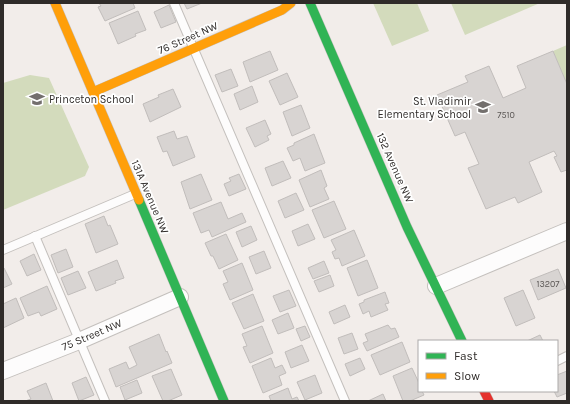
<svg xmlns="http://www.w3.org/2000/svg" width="570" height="404" font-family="Karla,sans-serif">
<rect width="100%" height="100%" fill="#f2edea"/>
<g fill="#d3dbbc">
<polygon points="373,3 417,3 429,31 392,46"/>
<polygon points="451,3 540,3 465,35"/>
<polygon points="567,45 567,84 553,51"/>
<polygon points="30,75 49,78 89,167 85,176 3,210 3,83"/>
</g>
<g fill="#d8d4d2" stroke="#c1bdbb">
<polygon points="99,3 133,3 135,8 105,21 98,7 101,6"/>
<polygon points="184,3 202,3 187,9"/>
<polygon points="169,5 176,22 161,28 154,12"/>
<polygon points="138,11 146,30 135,34 136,36 118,44 109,23"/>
<polygon points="270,51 278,70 250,82 243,62"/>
<polygon points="553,51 567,84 567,170 561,172 554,157 557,156 554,151 529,162 542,192 518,203 515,197 486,209 468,168 479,164 465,132 455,136 437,95 468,82 465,76 489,66 503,98 526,88 517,66"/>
<polygon points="231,69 238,86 222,92 215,75"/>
<polygon points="287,73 298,97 280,105 269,81"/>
<polygon points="252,86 258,102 240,110 234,94"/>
<polygon points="173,89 181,107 150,122 143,104 159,97 158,95"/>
<polygon points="301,105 310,128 292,136 283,112"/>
<polygon points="265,120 271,134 267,136 269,140 255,147 246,128"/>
<polygon points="174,131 177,139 187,136 195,157 173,166 167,151 163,152 157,137"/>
<polygon points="314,134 325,163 305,171 300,158 293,161 287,148 294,145 294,143"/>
<polygon points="283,161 291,178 272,186 265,168"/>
<polygon points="321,170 327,186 324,188 329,199 310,207 299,180"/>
<polygon points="201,174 212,200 190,209 181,182"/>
<polygon points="239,174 246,189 229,196 224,184 231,181 229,178"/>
<polygon points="296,193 304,210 285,218 278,201"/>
<polygon points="334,201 346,229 324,238 312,210"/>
<polygon points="221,202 228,219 242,213 246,222 212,237 209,230 201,233 193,213"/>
<polygon points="104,216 108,226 110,225 118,244 96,253 85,224"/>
<polygon points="308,224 315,239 298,246 292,231"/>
<polygon points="251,226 257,240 242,247 236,232"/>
<polygon points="354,230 365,256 342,266 339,258 335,259 332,252 336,250 331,240"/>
<polygon points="226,234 238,260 219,269 213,256 211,256 205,243"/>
<polygon points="66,249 73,267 58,273 51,255"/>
<polygon points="264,251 271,268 256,274 249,257"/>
<polygon points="34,254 41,270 27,276 20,261"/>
<polygon points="117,260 124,278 115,281 116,283 96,291 88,272"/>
<polygon points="367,260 378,288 358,296 347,268"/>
<polygon points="324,261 329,273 313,279 308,268"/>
<polygon points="242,263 253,290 230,300 223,284 228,282 223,271"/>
<polygon points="3,268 4,268 12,284 3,288"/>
<polygon points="558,269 566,288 538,300 530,280"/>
<polygon points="78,271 86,288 68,295 61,278"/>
<polygon points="330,275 334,286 319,292 314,281"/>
<polygon points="47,286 57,309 41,316 39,312 28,316 20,298"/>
<polygon points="289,290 296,306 280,312 273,296"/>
<polygon points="523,290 535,318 516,326 504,298"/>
<polygon points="385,292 389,303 385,304 388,310 371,317 369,311 363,314 359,304 364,302 364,300"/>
<polygon points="253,294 264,321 244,329 232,303"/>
<polygon points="16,298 24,318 3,328 3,304"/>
<polygon points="345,305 350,317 334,324 329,312"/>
<polygon points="288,313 294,328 278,334 272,320"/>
<polygon points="388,325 391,329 395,328 399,337 367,351 363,343 368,341 365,334"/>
<polygon points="262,326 273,353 250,363 243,347 247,346 242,334"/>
<polygon points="305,326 310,337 301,341 296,329"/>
<polygon points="352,333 358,349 344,354 338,338"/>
<polygon points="159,334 166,352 167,351 172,363 116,387 109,369 126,362 129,369 137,365 129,347"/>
<polygon points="540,335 543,341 527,341"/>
<polygon points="402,342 410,362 380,375 371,355"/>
<polygon points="302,345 309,361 291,368 285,352"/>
<polygon points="271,358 275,368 282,365 286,373 279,376 282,385 263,393 252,366"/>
<polygon points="360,358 365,369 350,376 345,364"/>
<polygon points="412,368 419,383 419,391 422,391 424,395 410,401 403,401 393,376"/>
<polygon points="171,369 182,395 168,401 163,401 152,376"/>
<polygon points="567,371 567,393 557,397 554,391 557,391 557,375"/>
<polygon points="315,375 322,393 305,400 297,382"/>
<polygon points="86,377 94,395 79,401 72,383"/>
<polygon points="137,380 142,393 125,400 120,387"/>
<polygon points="46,383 53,401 25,401 31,399 27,391"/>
<polygon points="288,388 292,399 297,397 299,401 271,401 269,396"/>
<polygon points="383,394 386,401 368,401"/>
</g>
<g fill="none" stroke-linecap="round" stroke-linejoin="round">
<g stroke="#c4c0bd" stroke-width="10">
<g id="lane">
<polyline points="174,3 345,401"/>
<polyline points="35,236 105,401"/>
<polyline points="3,250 135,194"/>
<polyline points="557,361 567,356"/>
</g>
</g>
<g stroke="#c4c0bd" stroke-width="18">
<g id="street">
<polyline points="436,286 567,231"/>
<polyline points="3,371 79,341 180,297"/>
</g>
</g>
<g stroke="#c4c0bd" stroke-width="10">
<g id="fast">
<polyline points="310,3 407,227 462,341"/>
<polyline points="139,200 224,401"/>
</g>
</g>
<g stroke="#c4c0bd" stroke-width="10">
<g id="slow">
<polyline points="55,3 139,200"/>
<polyline points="93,92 282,10 291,3"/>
</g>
</g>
<g stroke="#c4c0bd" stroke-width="10">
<polyline id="jam" points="484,391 489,401"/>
</g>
<use href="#lane" stroke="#fdfcfc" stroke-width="8"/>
<use href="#street" stroke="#fdfcfc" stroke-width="16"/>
<use href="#fast" stroke="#30b455" stroke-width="9"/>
<use href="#slow" stroke="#ff9f0a" stroke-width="9"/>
<use href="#jam" stroke="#e5322d" stroke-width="9"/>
</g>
<defs>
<g id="school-bare" transform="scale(1.2)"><path d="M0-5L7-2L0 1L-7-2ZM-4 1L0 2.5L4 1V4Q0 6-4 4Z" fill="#736f6d" stroke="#fff" stroke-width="2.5" paint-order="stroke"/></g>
</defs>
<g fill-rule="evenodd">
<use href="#school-bare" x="37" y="99"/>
<use href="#school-bare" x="483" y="107"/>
</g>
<g text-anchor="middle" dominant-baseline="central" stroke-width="3.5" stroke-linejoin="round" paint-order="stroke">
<g font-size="9" fill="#5c5856">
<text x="506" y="115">7510</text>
<text x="548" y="284">13207</text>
</g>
<g font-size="11" fill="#2f2b29" stroke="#fff">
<text transform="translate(188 38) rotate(-24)">76 Street NW</text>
<text transform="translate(395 168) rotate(66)">132 Avenue NW</text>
<text transform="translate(150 197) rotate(67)">131A Avenue NW</text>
<text transform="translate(92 335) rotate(-23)">75 Street NW</text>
</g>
<g font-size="11" fill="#2f2b29" stroke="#fff" text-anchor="start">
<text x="49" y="99">Princeton School</text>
<text x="471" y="101" text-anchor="end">St. Vladimir<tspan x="471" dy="13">Elementary School</tspan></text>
</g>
</g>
<rect width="570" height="404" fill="none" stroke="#2f2b29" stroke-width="8"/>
<rect x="418" y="340" width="140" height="52" fill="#ffffff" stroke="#acaaa9"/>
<rect x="426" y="353" width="20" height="6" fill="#30b455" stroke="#acaaa9"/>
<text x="454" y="360" font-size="12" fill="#2f2b29">Fast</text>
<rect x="426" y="373" width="20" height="6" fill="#ff9f0a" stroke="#acaaa9"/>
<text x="454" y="380" font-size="12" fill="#2f2b29">Slow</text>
</svg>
